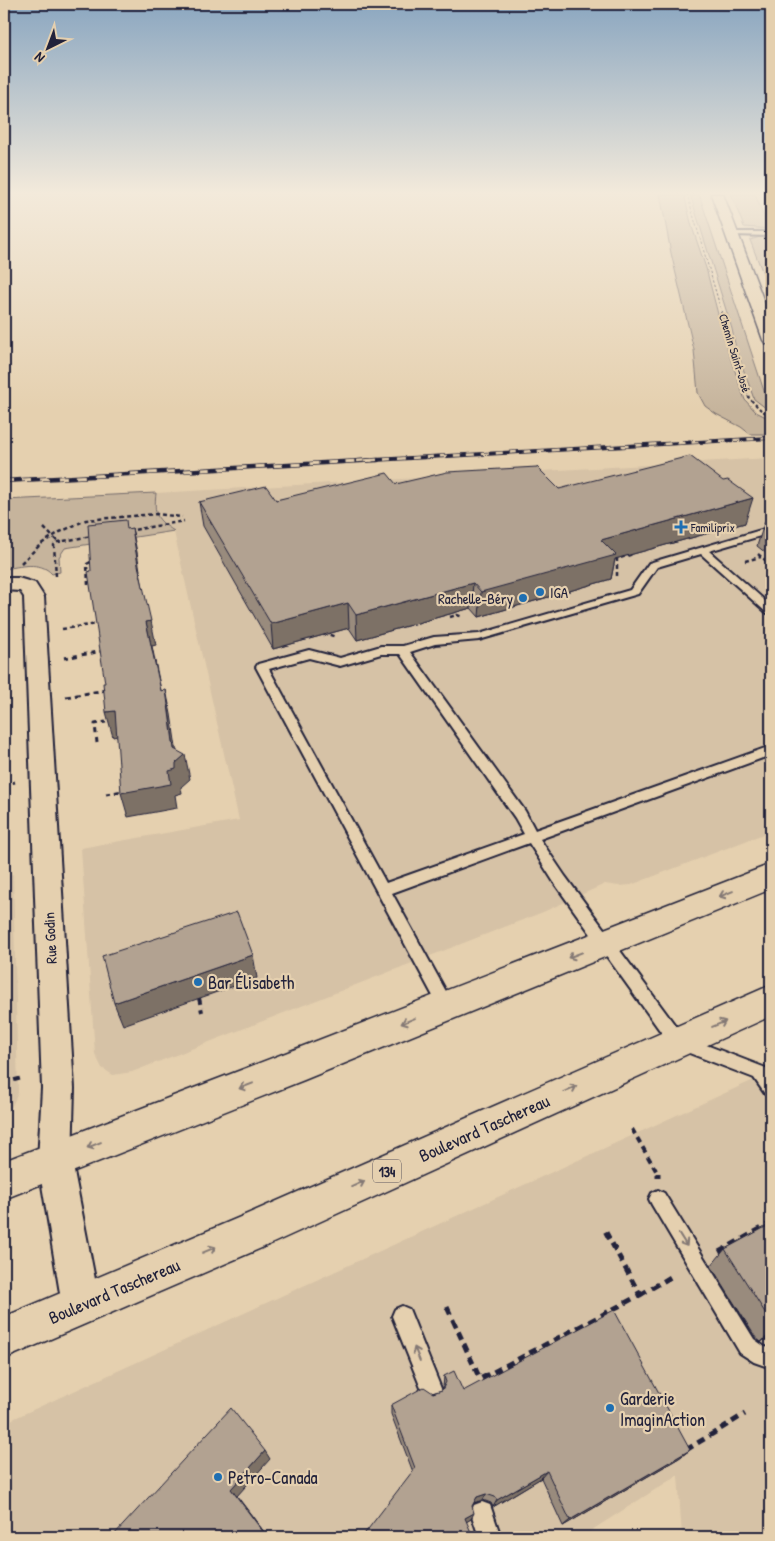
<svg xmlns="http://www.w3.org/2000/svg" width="775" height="1541" font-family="'Patrick Hand',sans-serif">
<rect width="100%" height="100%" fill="#e5d0af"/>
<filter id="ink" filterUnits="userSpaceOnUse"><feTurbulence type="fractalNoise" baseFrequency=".02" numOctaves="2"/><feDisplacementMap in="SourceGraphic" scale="10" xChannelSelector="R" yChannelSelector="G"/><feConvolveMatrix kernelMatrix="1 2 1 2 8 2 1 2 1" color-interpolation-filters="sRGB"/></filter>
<g filter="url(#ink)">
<g fill="#d6c2a6">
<polygon points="731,194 771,194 771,294 750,240"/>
<polygon points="771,458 771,831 631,885 619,886 605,884 543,912 132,1072 113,1075 102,1068 95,1054 81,848 239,820 174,532 160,523 156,514 156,493"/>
<polygon points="13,874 18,1093 12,1106 4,1115 4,876"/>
<polygon points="771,1072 771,1537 682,1537 678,1475 581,1537 512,1537 503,1534 503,1537 4,1537 4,1423"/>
</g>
<g fill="#c6b49c" stroke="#746b6c">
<polygon points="660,194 684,194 692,227 706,268 726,345 745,400 756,412 768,418 771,424 771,434 750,434 741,427 716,414 705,406 698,393 694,350 671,253"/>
<polygon points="690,194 699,194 771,412 754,399 736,349 732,329"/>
<polygon points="731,194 755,194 767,225 771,225 771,229 744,227"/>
<polygon points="760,237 771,237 771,294 750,240"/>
<path d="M156,493C154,514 155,519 174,531L65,548L59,557L60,572L52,574C40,560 19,567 4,569V500Z"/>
</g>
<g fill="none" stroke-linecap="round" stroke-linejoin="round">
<g stroke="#22223b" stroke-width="4">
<g id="lane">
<polygon points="730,232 771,232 771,236 732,235"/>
<path d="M771,527V533L709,551L771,606V614L767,613L701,554L657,567L638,594L479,640L435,644L410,652L525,811L535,830L771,746V755L540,839L565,876L683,1036L766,1068L771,1075V1096L765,1094L754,1078L671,1046L555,884L529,843L392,893L454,1006L451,1011L446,1013L441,1011L256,667L258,664L309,650L340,658L381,646H403L434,637L479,634L630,590L649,563ZM381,654H400L515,818L524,834L386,883L269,669L309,658L340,666Z"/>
<polygon points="658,1190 664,1193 754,1339 765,1347 771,1348 771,1368 754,1362 740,1353 652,1205 649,1199 652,1193"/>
<polygon points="402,1306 409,1309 442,1391 439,1398 432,1401 425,1398 392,1316 395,1309"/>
<polygon points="482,1502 490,1505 501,1537 479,1537 471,1513 474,1505"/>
</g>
</g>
<g stroke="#22223b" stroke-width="4">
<polygon id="street" points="4,578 18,578 35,583 44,597 74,1088 72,1161 100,1305 94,1318 81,1324 68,1318 62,1305 38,1161 42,1088 24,597 20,591 4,590"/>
</g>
<g stroke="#22223b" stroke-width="3">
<polygon id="secondary" points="711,194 723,194 771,320 771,345 765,343 763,340"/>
</g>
<g stroke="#22223b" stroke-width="3">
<g id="primary">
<polygon points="771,864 771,889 304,1080 4,1199 4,1161 288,1052"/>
<polygon points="771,985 771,1016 273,1243 4,1359 4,1317 245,1215"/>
</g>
</g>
<polyline stroke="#22223b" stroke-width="1" stroke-dasharray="2.5 2" stroke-linecap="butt" points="687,194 722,313"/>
<polyline stroke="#22223b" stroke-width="2" stroke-dasharray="3 2.5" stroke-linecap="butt" points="721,312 749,398 761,410 771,416"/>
<g stroke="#22223b" stroke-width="2.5" stroke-dasharray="4 3" stroke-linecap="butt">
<polyline points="44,528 58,542"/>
<polyline points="128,531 184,521"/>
<polyline points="758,554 771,565"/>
<polyline points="745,561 761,557"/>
<polyline points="21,563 41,544 60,532 86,520 156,514 182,517"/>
<polyline points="56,576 54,545 58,542 92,536"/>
<polyline points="617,576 617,559 633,554"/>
<polyline points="88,585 87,564 92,561"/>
<polyline points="450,617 457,615 463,617"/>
<polyline points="62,629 98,624"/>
<polyline points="323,635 327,634 336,637"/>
</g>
<g stroke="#22223b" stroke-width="3" stroke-dasharray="5 4" stroke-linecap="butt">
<polyline points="64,658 103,651"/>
<polyline points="66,697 106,690"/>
<polyline points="97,743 95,724 106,722"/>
<polyline points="4,785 15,782"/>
<polyline points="106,794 123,791"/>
</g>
<g stroke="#22223b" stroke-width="4" stroke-dasharray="6 4.5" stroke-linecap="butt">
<polyline points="199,998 202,1012"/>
<polyline points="4,1083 22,1078"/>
<polyline points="632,1129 658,1174"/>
</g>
<g stroke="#22223b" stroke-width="5" stroke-dasharray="8 5.5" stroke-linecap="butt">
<polyline points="658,1173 658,1177"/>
<polyline points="719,1252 771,1223"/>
<polyline points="640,1295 674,1275"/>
<polyline points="447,1307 480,1379 640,1295 603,1227"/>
<polyline points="686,1450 745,1414"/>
</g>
<use href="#lane" fill="#e5d0af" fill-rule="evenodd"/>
<use href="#street" fill="#e5d0af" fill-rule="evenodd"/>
<use href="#secondary" fill="#e5d0af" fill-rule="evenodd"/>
<use href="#primary" fill="#e5d0af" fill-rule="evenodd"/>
<g stroke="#22223b" stroke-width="4">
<polyline id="rail-far1" points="356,461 771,438"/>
</g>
<g stroke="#22223b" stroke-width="4.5">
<polyline id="rail" points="4,481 378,460"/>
</g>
<use href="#rail-far1" stroke="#e5d0af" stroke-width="2.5" stroke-dasharray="7" stroke-linecap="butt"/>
<use href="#rail" stroke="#e5d0af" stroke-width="3" stroke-dasharray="9" stroke-linecap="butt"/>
</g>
<g fill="#998b7d" stroke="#22223b">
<polygon points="396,484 559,489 745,523 615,559 611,579 479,617 471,608 357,640 349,628 273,649 203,526 199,502 276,500"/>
<polygon points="771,520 771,557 757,546 765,521"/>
<polygon points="771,1224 771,1336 761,1342 756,1338 711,1266 725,1249"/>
<polygon points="444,1376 463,1391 690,1450 679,1458 563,1526 541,1478 493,1507 491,1503 483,1500 474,1503 472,1506 471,1519 467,1521 413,1472 391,1414 391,1405 442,1390 443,1388"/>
</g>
<g fill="#7d7166" stroke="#22223b">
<polygon points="753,498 745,523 615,559 611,579 479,617 481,592 601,540"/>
<polygon points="132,528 137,552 143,589 138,565"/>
<polygon points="473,583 471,608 357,640 356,615"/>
<polygon points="348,603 349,628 273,649 271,624"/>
<polygon points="151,621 156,645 152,646 166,715 146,622"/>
<polygon points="166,690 171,714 178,761 185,755 190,779 181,787 182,793 175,795 177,808 128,817 121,793 169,771 176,763"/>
<polygon points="115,711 121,735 113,737 106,712"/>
<polygon points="253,955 257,978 123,1025 114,1003"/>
<polygon points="771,1333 771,1336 761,1342"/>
<polygon points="690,1450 679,1458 563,1526 570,1520"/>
<polygon points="265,1451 270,1459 237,1496 268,1537 231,1489"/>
<polygon points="547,1471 541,1478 493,1507 497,1500"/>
<polygon points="486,1494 483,1500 473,1503 477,1497"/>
<polygon points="474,1513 471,1519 463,1524 465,1518"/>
</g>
<g fill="#b2a291" stroke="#22223b">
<polygon points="690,456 723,481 728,480 753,498 601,540 616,555 481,592 473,583 356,615 348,603 271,624 199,502 266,486 276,500 387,473 396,484 447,472 537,467 559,489"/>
<polygon points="126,520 127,529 132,528 138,565 151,621 146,622 161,691 166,690 174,749 185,755 176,763 176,769 169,771 171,784 121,793 115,711 106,712 103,683 105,683 88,572 91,571 88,524"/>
<polygon points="771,520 771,526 765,521"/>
<polygon points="237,912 253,955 114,1003 102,956"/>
<polygon points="771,1224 771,1322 725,1249"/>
<polygon points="614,1310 690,1450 570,1520 547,1471 497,1500 495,1497 486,1494 477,1497 472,1506 474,1513 465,1518 473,1537 362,1537 415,1468 391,1405 424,1387 433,1393 442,1390 446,1382 444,1376 454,1371 463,1391"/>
<polygon points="231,1408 265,1451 231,1489 267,1537 112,1537"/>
</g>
<defs><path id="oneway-shaft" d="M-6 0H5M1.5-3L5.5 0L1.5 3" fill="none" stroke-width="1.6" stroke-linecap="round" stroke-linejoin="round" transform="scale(1.25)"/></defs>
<g stroke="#847975">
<use href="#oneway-shaft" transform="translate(726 894) rotate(158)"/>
<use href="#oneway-shaft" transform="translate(575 955) rotate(159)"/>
<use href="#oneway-shaft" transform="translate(408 1021) rotate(158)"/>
<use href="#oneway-shaft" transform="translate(719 1024) rotate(-23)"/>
<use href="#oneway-shaft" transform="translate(246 1086) rotate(159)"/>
<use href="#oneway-shaft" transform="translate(570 1089) rotate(-24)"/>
<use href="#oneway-shaft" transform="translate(94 1145) rotate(158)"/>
<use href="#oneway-shaft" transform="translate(358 1184) rotate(-24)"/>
<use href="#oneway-shaft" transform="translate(683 1240) rotate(58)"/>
<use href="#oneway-shaft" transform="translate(209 1250) rotate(-23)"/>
<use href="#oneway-shaft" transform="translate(417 1354) rotate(-112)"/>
</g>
</g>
<linearGradient id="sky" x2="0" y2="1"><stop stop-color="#8aa6c0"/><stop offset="0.47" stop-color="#f3eadb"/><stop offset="1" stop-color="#f3eadb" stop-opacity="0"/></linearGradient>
<rect width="775" height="410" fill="url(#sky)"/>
<g fill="#1f6fb2" stroke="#e5d0af" stroke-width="2">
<path d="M678.5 519.5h5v5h5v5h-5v5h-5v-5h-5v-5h5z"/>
<circle cx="540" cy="592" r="5"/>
<circle cx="523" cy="598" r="5"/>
<circle cx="198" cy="982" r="5"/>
<circle cx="610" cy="1408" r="5"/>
<circle cx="218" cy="1477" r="5"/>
</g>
<g text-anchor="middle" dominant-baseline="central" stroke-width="4.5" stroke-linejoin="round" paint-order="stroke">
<g font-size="12" fill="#22223b" stroke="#e5d0af">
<text transform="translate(735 353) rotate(73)">Chemin Saint-José</text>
</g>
<g font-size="12" fill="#22223b" stroke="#e5d0af" text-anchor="start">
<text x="691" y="527">Familiprix</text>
</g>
<rect fill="#e5d0af" stroke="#5c565e" stroke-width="1" x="373" y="1159.5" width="28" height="23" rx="4"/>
<g font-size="14" font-weight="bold" fill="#22223b">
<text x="387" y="1171">134</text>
</g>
<g font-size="15" fill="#22223b" stroke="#e5d0af" text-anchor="start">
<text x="550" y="592">IGA</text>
<text x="513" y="598" text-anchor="end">Rachelle-Béry</text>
</g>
<g font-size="15" fill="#22223b" stroke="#e5d0af">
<text transform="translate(50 938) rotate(-93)">Rue Godin</text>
</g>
<g font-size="18" fill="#22223b" stroke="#e5d0af" text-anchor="start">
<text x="208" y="982">Bar Élisabeth</text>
<text x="620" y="1398">Garderie<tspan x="620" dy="21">ImaginAction</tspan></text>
<text x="228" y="1477">Petro-Canada</text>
</g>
<g font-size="18" fill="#22223b" stroke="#e5d0af">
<text transform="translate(484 1128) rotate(-24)">Boulevard Taschereau</text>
<text transform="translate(114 1291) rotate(-23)">Boulevard Taschereau</text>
</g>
</g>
<rect width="775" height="1541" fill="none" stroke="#e5d0af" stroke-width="20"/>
<rect x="10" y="10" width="755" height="1521" fill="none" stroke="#22223b" stroke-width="2" filter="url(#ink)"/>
<g transform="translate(48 48) rotate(222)" stroke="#e5d0af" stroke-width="4" paint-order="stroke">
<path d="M0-4L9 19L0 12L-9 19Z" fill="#22223b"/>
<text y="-8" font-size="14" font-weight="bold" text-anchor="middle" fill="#22223b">N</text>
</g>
</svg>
